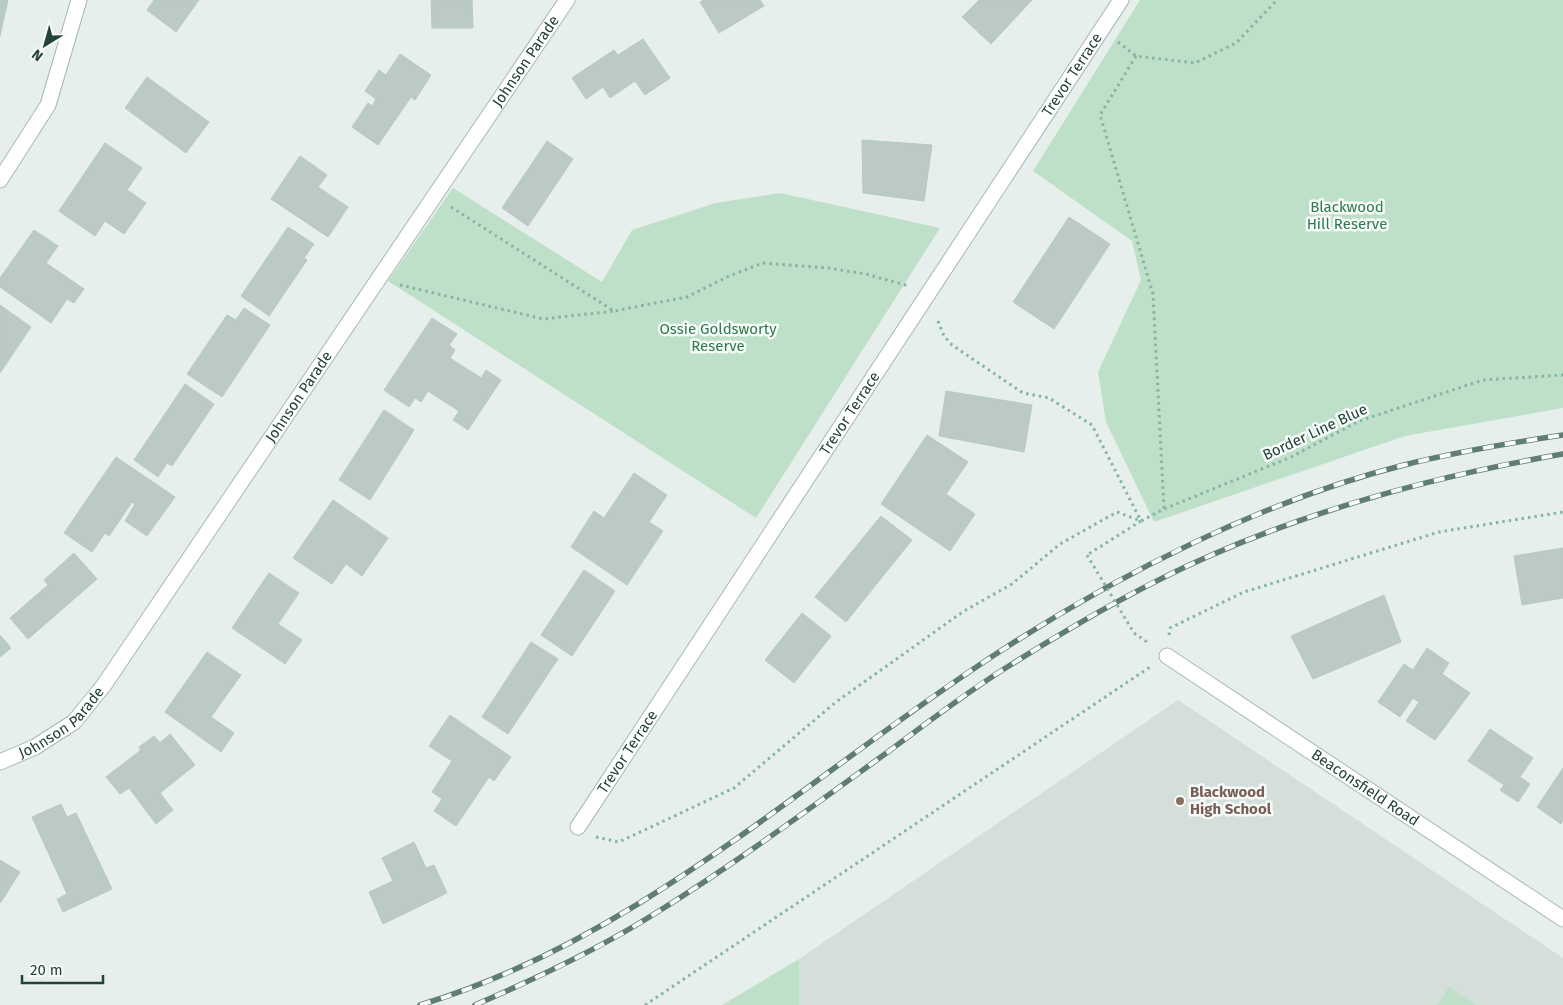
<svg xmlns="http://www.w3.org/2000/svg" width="1563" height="1005" font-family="'Fira Sans',sans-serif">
<rect width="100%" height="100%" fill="#e6efeb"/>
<polygon fill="#d4dfda" points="1178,700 1563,958 1563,1005 799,1005 799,959"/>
<g fill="#bfe0c8">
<polygon points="1140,0 1563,0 1563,408 1405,436 1154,522 1106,422 1098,372 1141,280 1132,241 1033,171"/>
<polygon points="453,188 602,282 632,230 716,203 780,193 940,228 756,518 388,281"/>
<polygon points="799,959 799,1005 722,1005"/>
<polygon points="1449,987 1476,1005 1437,1005"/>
</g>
<g fill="#bbcac4" stroke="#b8c9c2">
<polygon points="0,0 8,0 0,36"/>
<polygon points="154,0 199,0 176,32 147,10"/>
<polygon points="431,0 472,0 473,28 432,28"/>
<polygon points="703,0 760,0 764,6 719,33 700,2"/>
<polygon points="979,0 1032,0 991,44 962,17"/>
<polygon points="643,39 670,78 645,95 635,81 610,98 603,87 586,99 572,78 614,50 618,55"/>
<polygon points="400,54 431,75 415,100 411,97 378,145 352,127 368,103 372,106 376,99 365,91 379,70 386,75"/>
<polygon points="147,77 209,122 186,153 125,108"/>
<polygon points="862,140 932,145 924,201 863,193"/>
<polygon points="547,141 573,159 528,226 502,208"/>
<polygon points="105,143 142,168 127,190 146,203 124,234 105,221 95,236 59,211"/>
<polygon points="300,156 327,175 318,187 348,207 328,237 271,199"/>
<polygon points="1069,217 1110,244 1054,329 1013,302"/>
<polygon points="288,227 314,244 304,258 307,260 269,316 241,296"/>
<polygon points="34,230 58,246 46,263 84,289 74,303 67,299 51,323 0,287 0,278"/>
<polygon points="0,305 31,327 0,373"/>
<polygon points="244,308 270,325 222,397 187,374 227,315 236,320"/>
<polygon points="432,318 457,334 449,345 455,350 450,358 481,378 486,370 501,380 468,430 453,420 459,411 428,391 421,402 415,398 409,407 384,390"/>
<polygon points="185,384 214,404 172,466 167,463 158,477 134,460"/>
<polygon points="946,391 1032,405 1024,452 939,436"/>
<polygon points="384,410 414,430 370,500 339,480"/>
<polygon points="927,435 968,462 946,494 975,514 950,551 881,504"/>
<polygon points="116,457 175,497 147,536 125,521 135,504 132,502 109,536 105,533 92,552 64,533"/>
<polygon points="634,473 667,495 649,522 663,531 627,585 571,547 594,511 604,518"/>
<polygon points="333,500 388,538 362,576 346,564 332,584 293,558"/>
<polygon points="881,516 912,540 846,622 815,597"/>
<polygon points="1563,548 1563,598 1522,605 1514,556"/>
<polygon points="74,553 97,579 28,639 10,618 48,585 44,580"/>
<polygon points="584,570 615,591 572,656 541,635"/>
<polygon points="269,573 299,593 278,624 302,640 285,664 232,628"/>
<polygon points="1384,595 1401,642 1313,679 1291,636"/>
<polygon points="802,613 831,636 794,683 765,660"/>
<polygon points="0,635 11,648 0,657"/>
<polygon points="531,642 558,659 508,734 482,717"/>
<polygon points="1427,648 1449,663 1442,674 1470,693 1435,740 1406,721 1419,702 1413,698 1400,717 1378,702 1404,664 1413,670"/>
<polygon points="207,652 241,675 211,717 234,733 221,752 165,712"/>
<polygon points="450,715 511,757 494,781 489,777 456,826 434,811 442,799 432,792 452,761 429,746"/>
<polygon points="1490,729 1533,758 1520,777 1530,784 1518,802 1500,790 1504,785 1468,761"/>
<polygon points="170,734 195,765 160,793 173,810 156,824 129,788 120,794 106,777 141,750 139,747 154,736 160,743"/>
<polygon points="1563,768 1563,820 1561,824 1537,807"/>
<polygon points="61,804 67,817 76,813 112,889 63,912 57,899 67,894 32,817"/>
<polygon points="414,842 426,868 434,865 447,893 383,924 369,892 393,881 382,858"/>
<polygon points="0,860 20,872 1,902 0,902"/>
</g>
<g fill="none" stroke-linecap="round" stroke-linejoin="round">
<g stroke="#a8b8b2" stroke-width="17">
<g id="minor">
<polyline points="0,180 48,105 79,0"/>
<path id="s1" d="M1167,656L1563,919"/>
<path id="s2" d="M0,762L35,747L74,722L104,685L567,0"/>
<path id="s3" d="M578,827L1121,0"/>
</g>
</g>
<g stroke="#86b3a5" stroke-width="3" stroke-dasharray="2.5 4" stroke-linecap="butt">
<polyline points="1118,42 1136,56 1195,63 1236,43 1277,0"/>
<polyline points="1136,56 1100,115 1153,294 1164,509"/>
<polyline points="451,207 614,311 687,297 729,276 763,263 828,268 866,274 909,286"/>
<polyline points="400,285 543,319 614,311"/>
<polyline points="938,321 944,336 952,345 1023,393 1049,398 1092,425 1141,521 1087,555"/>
<polyline points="1134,633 1150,644"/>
<polyline points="1169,635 1170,628 1244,592 1439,532 1563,512"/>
<polyline points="596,837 619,842 734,788 836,702 964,611 1012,584 1060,544 1117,512 1141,521 1164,509 1291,457 1359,421 1483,380 1563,375"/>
<polyline points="645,1005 1150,667"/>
</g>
<use href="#minor" stroke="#fff" stroke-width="15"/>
<g stroke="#5f7d75" stroke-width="5.5">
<g id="rail">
<path d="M420,1005C638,940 812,773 999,652C1119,574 1265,500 1404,465C1456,452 1510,443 1563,435"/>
<path d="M475,1005C535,979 595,951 651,916C732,866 809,809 885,754C927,723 968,691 1012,664C1074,625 1139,587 1207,557C1320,507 1441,475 1563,454"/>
</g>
</g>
<use href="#rail" stroke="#f7fbf9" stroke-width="4" stroke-dasharray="11" stroke-linecap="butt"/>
<polyline stroke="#86b3a5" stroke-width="3" stroke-dasharray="2.5 4" stroke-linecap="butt" points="1087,555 1134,633"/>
</g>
<circle fill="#8d6e63" stroke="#f7fbf9" stroke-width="2" cx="1180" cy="801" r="5"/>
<g text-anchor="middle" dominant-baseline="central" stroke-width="5" stroke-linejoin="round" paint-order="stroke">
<g font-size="15" fill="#24423a" stroke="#f7fbf9">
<text stroke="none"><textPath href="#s2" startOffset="885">Johnson Parade</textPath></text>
<text stroke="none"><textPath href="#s3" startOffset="900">Trevor Terrace</textPath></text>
<text stroke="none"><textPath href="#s2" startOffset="480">Johnson Parade</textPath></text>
<text stroke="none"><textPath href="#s3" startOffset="495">Trevor Terrace</textPath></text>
<text transform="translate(1315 432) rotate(-25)">Border Line Blue</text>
<text stroke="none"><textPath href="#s2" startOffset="74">Johnson Parade</textPath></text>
<text stroke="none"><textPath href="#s3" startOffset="90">Trevor Terrace</textPath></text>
<text stroke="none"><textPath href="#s1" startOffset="238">Beaconsfield Road</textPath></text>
</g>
<g font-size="15" fill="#2d7a4b" stroke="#f7fbf9">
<text x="1347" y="207">Blackwood<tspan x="1347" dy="17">Hill Reserve</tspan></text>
<text x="718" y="329">Ossie Goldsworty<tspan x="718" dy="17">Reserve</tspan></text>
</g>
<g font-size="15" font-weight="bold" fill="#785e54" stroke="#f7fbf9" text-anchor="start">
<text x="1190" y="792">Blackwood<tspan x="1190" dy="17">High School</tspan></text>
</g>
</g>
<g transform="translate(45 45) rotate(217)" stroke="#f7fbf9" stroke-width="4" paint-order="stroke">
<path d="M0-4L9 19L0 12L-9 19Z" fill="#24423a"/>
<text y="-8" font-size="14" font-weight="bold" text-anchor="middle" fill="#24423a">N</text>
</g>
<path d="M22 975v8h81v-8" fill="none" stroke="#24423a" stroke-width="2.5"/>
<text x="30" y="975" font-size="15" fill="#24423a" stroke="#f7fbf9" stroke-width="4" paint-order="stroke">20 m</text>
</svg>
